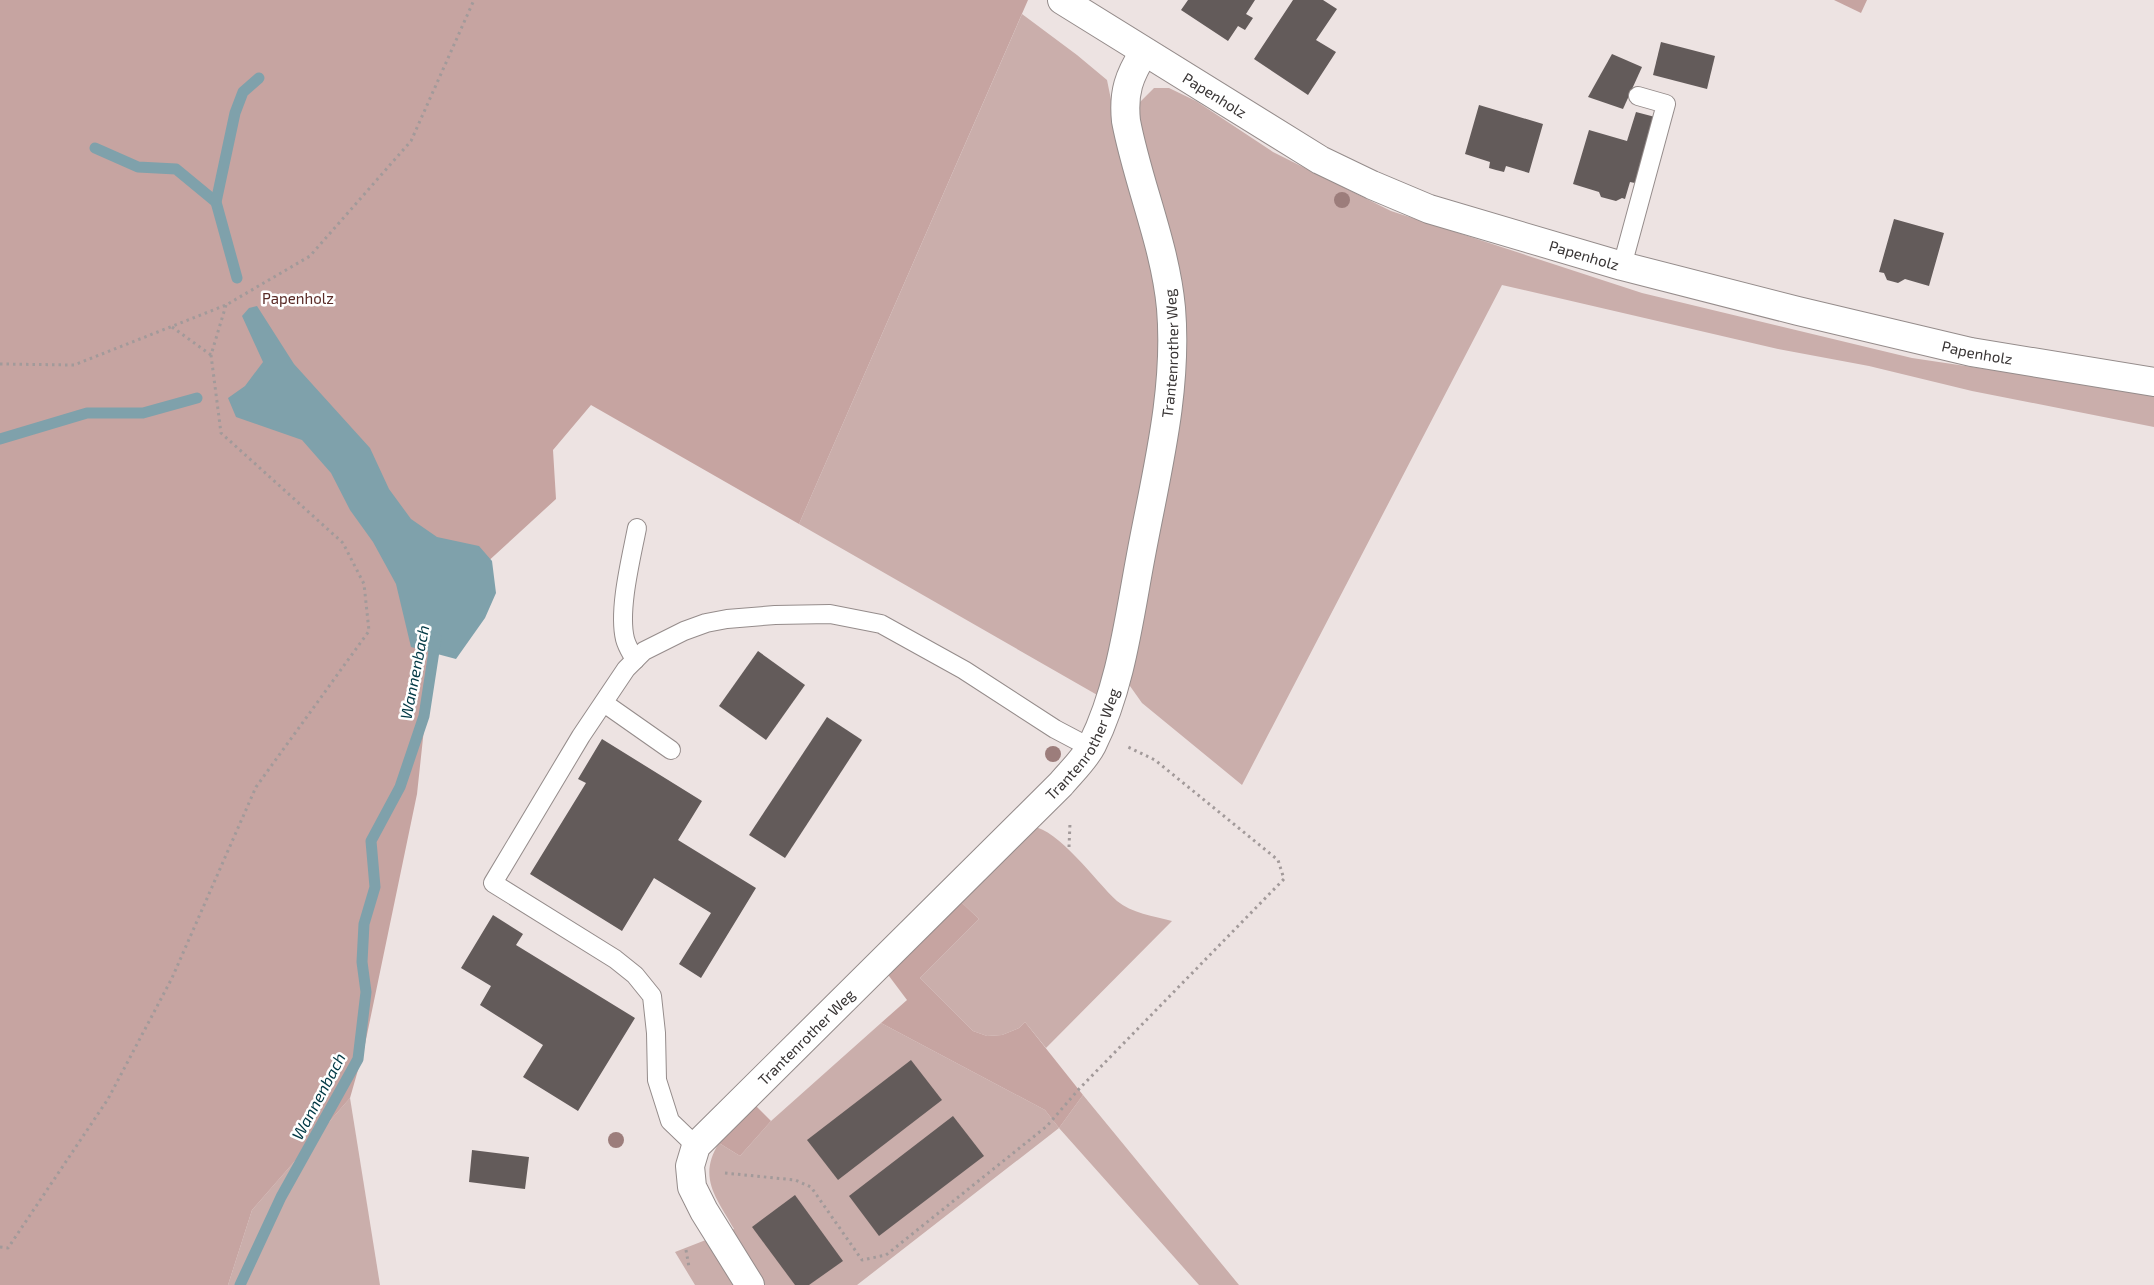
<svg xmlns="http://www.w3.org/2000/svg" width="2154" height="1285" font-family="'Exo 2',sans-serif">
<rect width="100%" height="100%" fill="#ede3e2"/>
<g fill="#caaeab">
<polygon points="1022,14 1077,55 1107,80 1118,134 1159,283 1159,396 1125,591 1099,696 799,524"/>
<polygon points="1154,88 1169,88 1196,101 1273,152 1391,211 1642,293 1912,358 2154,394 2154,427 1972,391 1869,366 1778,349 1502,285 1242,785 1142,703 1125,679 1171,437 1136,112 1140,102"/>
<path d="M1031,826C1060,830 1094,880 1117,901C1131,913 1154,916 1172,921L1046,1048L1025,1022L1019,1028L1002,1035L987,1036L973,1031L920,978L979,919L959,900Z"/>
<path d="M881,1023L1045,1110L1059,1128L1083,1095L1239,1285H1199L1059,1128L857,1285H695L675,1252L734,1229C717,1198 697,1178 719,1143L740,1156L771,1121Z"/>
<polygon points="350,1098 380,1285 228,1285 252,1210"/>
</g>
<g fill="#c6a4a1">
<polygon points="0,0 1028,0 799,524 591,405 553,450 556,499 437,608 417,794 364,1049 350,1098 252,1210 228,1285 0,1285"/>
<polygon points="1834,0 1867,0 1861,13"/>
<polygon points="959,900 979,919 920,978 973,1031 987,1036 1002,1035 1019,1028 1025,1022 1083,1095 1059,1128 1045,1110 881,1023 907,1000 886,972"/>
<polygon points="753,1103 771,1121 740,1156 719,1143"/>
</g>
<polygon fill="#7fa1ab" points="257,306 294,364 370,448 389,489 411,519 437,537 479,546 492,561 496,593 485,618 456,659 411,647 396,584 373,542 350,510 331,473 302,440 236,417 228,398 245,386 263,362 242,316 249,308"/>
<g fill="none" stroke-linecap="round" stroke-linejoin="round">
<g stroke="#7fa1ab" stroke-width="11">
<polyline points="95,148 138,167 176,169 216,202"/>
<polyline points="237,278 216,202 235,113 243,92 259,78"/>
<polyline points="0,439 87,413 143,413 197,398"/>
<polyline points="240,1285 281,1197 358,1059 366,992 362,962 364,924 375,887 371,841 400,787 424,716 436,638"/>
</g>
</g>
<g fill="#635b5a">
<polygon points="1188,0 1255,0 1246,14 1253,18 1245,30 1238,26 1228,41 1181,10"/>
<polygon points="1293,0 1323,0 1337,9 1316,40 1336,52 1308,95 1254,59"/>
<polygon points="1661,42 1715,56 1707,89 1653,75"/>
<polygon points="1612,54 1642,67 1623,109 1588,97"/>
<polygon points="1479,105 1543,124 1529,173 1506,166 1504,172 1496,170 1489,168 1490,162 1465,154"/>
<polygon points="1636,112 1655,117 1635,183 1630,182 1625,199 1622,198 1616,201 1601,197 1599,192 1573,184 1589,130 1627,141"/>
<polygon points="1894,219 1944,233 1929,286 1905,279 1898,283 1887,280 1884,273 1879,272"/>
<polygon points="758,651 805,685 766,740 719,706"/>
<polygon points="827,717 862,740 785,858 749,835"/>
<polygon points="602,739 702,801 678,840 756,888 701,978 679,964 711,913 654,878 622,931 530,874 586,783 578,779"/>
<polygon points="493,915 523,934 516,945 635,1018 578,1111 523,1077 543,1045 480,1005 491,986 461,968"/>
<polygon points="911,1060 942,1100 838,1180 807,1140"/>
<polygon points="953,1116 984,1156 879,1236 849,1196"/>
<polygon points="472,1150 529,1157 525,1189 469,1182"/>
<polygon points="795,1195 843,1261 809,1285 795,1285 752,1227"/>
</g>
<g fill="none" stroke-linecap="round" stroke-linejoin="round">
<g stroke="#958c8b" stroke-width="20">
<g id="service">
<polyline points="1622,266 1666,104 1638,96"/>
<path d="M635,660C632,654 627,647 625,639C618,610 631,559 637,528"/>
<polyline points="604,703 671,750"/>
<polyline points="696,1146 670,1121 657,1080 656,1033 652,996 635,975 615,959 493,883 581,736 626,669 644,651 684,631 706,623 727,619 775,615 830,614 881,624 964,670 1055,729 1091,748"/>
</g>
</g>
<g stroke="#958c8b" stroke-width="30">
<g id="minor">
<path id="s1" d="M1062,0L1320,160L1372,185L1429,209L1622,266L1798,311L1971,352L2154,382"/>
<path id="s2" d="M750,1285L704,1211L692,1187L690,1166L696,1146L1061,784C1071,772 1085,759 1092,745C1121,687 1129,618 1141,555C1156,474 1178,391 1171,308C1165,244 1138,184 1126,121C1123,92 1129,76 1144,52"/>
</g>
</g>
<g stroke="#a29a9a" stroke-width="3" stroke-dasharray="2.5 4" stroke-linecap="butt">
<polyline points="172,327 211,355"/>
<polyline points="0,364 74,365 226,305 310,256 411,141 474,0"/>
<polyline points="1069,847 1070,823"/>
<polyline points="725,1173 795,1180 811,1187 862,1260 886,1255 1047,1126 1079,1089 1284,879 1278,860 1155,760 1128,747"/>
<polyline points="0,1247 8,1248 108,1099 172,978 256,787 369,631 364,584 343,543 221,433 211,355 226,305"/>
<polyline points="686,1250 689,1267"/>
</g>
<use href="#service" stroke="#fff" stroke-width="18"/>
<use href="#minor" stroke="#fff" stroke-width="28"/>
</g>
<g fill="#9c7d7b">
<circle cx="1342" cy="200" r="8"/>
<circle cx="1053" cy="754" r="8"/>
<circle cx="616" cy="1140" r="8"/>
</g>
<g text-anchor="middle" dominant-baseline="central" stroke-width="5" stroke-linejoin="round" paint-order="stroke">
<g font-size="15" fill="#383434" stroke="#fff">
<text stroke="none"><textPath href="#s1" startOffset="180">Papenholz</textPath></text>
<text stroke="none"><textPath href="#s1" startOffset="585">Papenholz</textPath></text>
<text stroke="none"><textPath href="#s1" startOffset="990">Papenholz</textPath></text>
<text stroke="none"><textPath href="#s2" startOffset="1121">Trantenrother Weg</textPath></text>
<text stroke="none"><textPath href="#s2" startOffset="716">Trantenrother Weg</textPath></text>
<text stroke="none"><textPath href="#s2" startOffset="311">Trantenrother Weg</textPath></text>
</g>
<g font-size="15" fill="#592a26" stroke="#fff">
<text x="298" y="298">Papenholz</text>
</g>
<g font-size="16" font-style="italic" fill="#003844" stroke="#fff">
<text transform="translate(414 672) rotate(-79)">Wannenbach</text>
<text transform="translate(318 1096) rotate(-62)">Wannenbach</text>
</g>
</g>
</svg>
